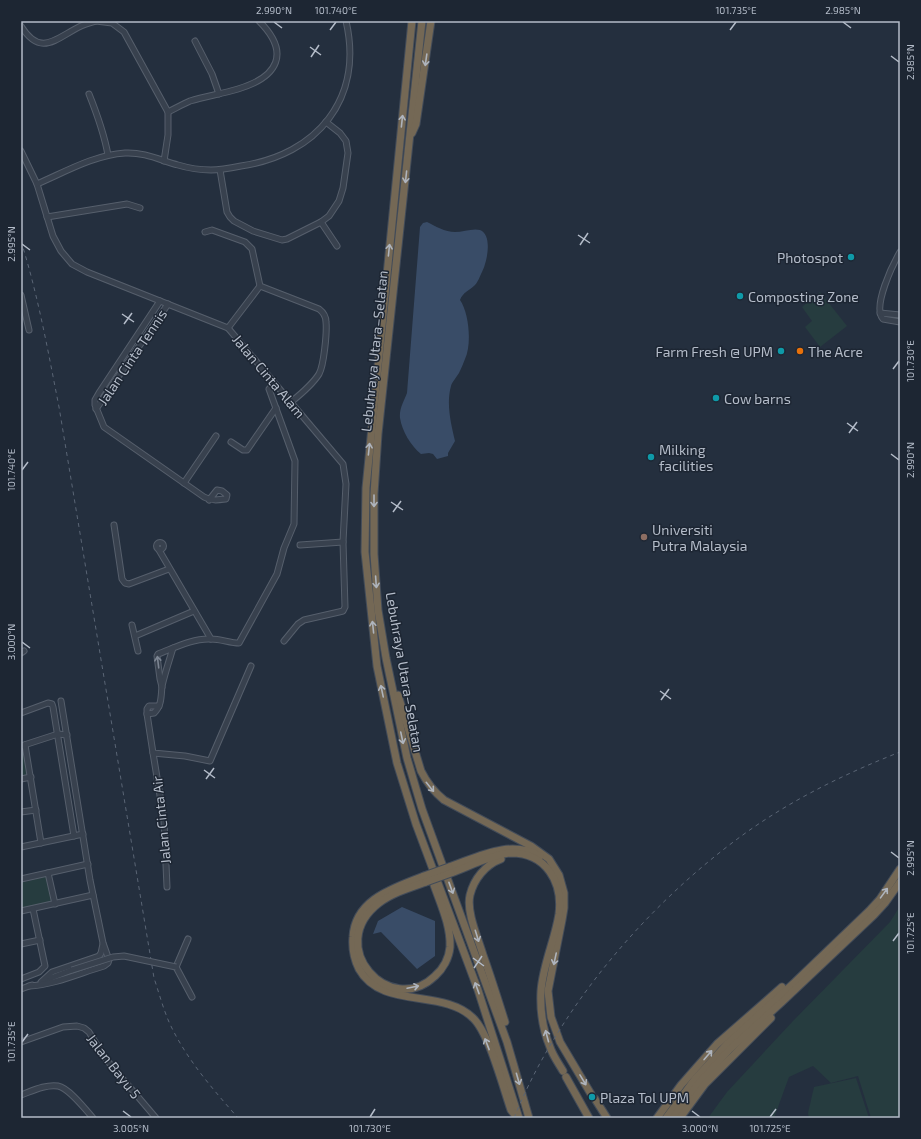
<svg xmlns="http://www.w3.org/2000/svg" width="921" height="1139" font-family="'Exo 2',sans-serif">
<rect width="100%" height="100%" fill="#242f3e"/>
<g fill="#263c3f">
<polygon points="820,292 847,326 820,347 805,327 812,321 802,307"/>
<polygon points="21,751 23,752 28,775 21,776"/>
<polygon points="47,876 53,901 21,908 21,883"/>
<polygon points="900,906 900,1118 871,1118 858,1076 831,1083 813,1066 789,1077 774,1118 708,1118 727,1092 793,1021 890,922"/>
<polygon points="856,1078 869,1118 809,1118 808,1113 814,1087"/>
</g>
<g fill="#394c67">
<path d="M427,222C435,226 445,232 455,232C463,232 473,228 480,230C493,235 487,262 482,272C480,276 478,282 475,285C469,291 463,292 460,300C469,313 472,344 465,359C463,364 461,369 459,373C456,378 452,382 451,386C446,404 451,424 455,441L448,453V456L437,459L433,454L429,453L421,454C411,446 402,431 400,418C399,409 404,401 407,393L420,227L423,223Z"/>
<polygon points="402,907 435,921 435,956 417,969 381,932 373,934 378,921"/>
</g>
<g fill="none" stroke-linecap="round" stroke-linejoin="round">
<g stroke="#565f6c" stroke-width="7">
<g id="minor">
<polyline points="96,21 112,23 124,32 168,112 168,135 164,161"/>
<path d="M21,26C41,58 56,38 81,26C86,24 91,22 96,21"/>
<polyline points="195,41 212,74 219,94"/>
<path d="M89,94C97,114 104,133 108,155"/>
<path d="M168,112C176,108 183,104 190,101C206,96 222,94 238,89C278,77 291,53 259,21"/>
<polyline points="21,151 37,184 53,236 61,251 72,264 87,272 228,328 343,464 346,484 343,542 345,607 343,611 339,612 304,620 298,624 284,641"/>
<polyline points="220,170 227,212 230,217 234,221 253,231 282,240 287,239 321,222 329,216 339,201 343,188 348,153 346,141 340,133 326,122"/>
<path d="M37,184C65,172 94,155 125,153C144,152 160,160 178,165C188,168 200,170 211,170C221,170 231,168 241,166C317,155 364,99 346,21"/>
<polyline points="47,217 127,204 140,208"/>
<polyline points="321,222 337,246"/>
<polyline points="205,232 212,230 245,242 252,249 260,286"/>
<path d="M900,252C893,264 872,307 883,319L900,322"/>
<polyline points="21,295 29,330"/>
<path d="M160,301L99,393L95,400V405L104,427L204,497C211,501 218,500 226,499L227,495L222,491L217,490L209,500"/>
<polyline points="880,313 900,315"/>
<path d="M228,328L260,286L319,309C323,312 326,316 326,322C327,332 324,365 319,374C312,385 301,394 291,402"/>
<polyline points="96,409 168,304"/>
<polyline points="231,442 243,450 247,450 276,408"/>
<polyline points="184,483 216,436"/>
<polyline points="114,525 122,579 125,583 129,584 169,569"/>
<circle cx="160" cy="546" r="3.5"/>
<polyline points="300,545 343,542"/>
<polyline points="159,550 211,639"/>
<polyline points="132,625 138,651"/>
<polyline points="135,636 194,611"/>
<path d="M173,648C169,661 165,673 162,686C161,695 162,706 154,713L147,714L153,753L185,756L210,761L251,666"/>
<polyline points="21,653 24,651"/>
<path d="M162,687L160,679L157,656L158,654C174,648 193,638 211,639C221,639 230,643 239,643L277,574L284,548L294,524L295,461L269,389L274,384"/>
<polyline points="21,713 48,703 52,704 53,707 74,836"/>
<polyline points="147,714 147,709 149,706 159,706"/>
<polyline points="25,745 41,843"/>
<polyline points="21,746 58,734 67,735"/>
<polyline points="153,753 164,820 167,887"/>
<polyline points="21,779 31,777"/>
<polyline points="21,812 36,810"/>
<polyline points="21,847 83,834"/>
<polyline points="48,873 55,904"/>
<polyline points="21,879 88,864"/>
<polyline points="21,911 93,895"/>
<polyline points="188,939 176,967 192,997"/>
<polyline points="21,944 40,940"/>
<polyline points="21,979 39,972 45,966 33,909"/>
<polyline points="43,981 72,970"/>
<polyline points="41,982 52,972 99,956 101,953 103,944"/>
<path d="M29,986C54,985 80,973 104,966L108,963L109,960L103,943L90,880L61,701"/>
<polyline points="21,989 32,985"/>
<polyline points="21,1042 63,1027 77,1026 84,1028 89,1032 105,1058 156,1118"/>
<path d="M21,1095C32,1091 46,1084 58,1086C69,1088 86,1110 93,1118"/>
</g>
</g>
<g stroke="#434c59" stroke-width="9">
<g id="highway">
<polyline points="412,21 366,488 365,552 377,666 397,763 416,824 478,990 519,1118"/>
<polyline points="422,21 378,434 374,494 374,554 378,610 386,658 407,758 422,809 507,1042 529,1118"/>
<polyline points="412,133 416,124 431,21"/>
<path d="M398,695L421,771C427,783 433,791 444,800L531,846L549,859L559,875L564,893V908L562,920L548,991L551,1017L560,1042L591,1094"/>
<path d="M501,859C485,865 474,879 470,895C466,912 478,938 483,955C491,977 498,1000 505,1022"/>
<path d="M449,867C478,857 510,839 540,856"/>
<path d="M451,873C468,867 493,854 511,853C546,853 563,882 559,914C555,940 543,964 541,991C540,1009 543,1030 550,1047C553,1056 559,1064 563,1071"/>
<path d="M424,876C394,888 355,899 353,937C352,949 354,959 359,969C382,1010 443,988 473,1018C489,1033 503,1087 511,1110L515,1115"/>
<path d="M426,882C409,888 392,893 379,903C323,946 390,1019 435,976C443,969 449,958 450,947C451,926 441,905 434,885"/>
<polyline points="566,1077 589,1118"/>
<polyline points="595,1099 607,1118"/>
<polyline points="657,1118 681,1085 717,1044 782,987"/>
<polyline points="666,1118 695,1079 727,1044 795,982 869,911 880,899 900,869"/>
<polyline points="673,1118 699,1083 729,1050 782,1002 874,915 885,903 900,882"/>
<polyline points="680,1118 705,1084 771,1018"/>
</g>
</g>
<use href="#minor" stroke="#38414e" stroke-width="5"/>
<use href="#highway" stroke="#746855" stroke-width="7"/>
<g stroke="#5a6575" stroke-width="1" stroke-dasharray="4 4" stroke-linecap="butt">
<path d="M21,241C38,295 48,351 59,407L154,978C159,993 163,1008 169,1022C186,1059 212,1088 238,1118"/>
<path d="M514,1118C558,1009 646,906 740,837C789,801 844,774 900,752"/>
</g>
<g stroke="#565f6c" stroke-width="7" stroke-linecap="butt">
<polyline id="minor-bridge" points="72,970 113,957 124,956 176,967"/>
</g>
<g stroke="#434c59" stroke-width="9" stroke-linecap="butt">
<g id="highway-bridge">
<polyline points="424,876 449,867"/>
<polyline points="426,882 451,873"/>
</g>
</g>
<use href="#minor-bridge" stroke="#38414e" stroke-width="5"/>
<use href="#highway-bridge" stroke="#746855" stroke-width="7"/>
</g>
<defs><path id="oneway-shaft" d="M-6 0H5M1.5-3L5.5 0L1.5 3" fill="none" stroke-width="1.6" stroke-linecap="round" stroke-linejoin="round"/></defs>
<g stroke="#aeb4bd">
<use href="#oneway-shaft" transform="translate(426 60) rotate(98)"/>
<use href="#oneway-shaft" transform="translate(402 121) rotate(-84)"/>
<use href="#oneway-shaft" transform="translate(406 177) rotate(96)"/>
<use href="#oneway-shaft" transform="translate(389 250) rotate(-84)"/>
<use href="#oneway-shaft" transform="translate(369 449) rotate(-84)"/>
<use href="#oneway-shaft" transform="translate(374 501) rotate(90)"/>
<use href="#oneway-shaft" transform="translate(376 582) rotate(86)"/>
<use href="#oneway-shaft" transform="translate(373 627) rotate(-96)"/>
<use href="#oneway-shaft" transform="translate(382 691) rotate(-102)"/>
<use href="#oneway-shaft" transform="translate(402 738) rotate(78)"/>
<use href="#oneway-shaft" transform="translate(430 787) rotate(51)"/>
<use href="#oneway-shaft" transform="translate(451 888) rotate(70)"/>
<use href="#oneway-shaft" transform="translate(884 893) rotate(-54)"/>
<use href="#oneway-shaft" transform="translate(477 936) rotate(73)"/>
<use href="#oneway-shaft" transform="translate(555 959) rotate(102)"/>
<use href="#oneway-shaft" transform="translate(413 987) rotate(-12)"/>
<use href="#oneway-shaft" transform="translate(477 988) rotate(-110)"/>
<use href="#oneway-shaft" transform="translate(547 1036) rotate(-105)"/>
<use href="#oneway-shaft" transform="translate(487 1044) rotate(-111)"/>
<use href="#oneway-shaft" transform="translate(708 1055) rotate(-49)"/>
<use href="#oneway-shaft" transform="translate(518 1079) rotate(74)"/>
<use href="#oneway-shaft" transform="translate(583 1080) rotate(59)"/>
</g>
<use stroke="#7c8592" href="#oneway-shaft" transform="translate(158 662) rotate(-97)"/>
<path fill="none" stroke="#b4bcc9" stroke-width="1.5" d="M274,22L282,28M843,22L851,28M330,30L336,22M730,30L736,22M310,47L321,55M891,56L899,62M311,57L319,45M578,235L590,243M22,244L30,250M580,245L588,233M122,314L134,322M124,324L132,313M893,369L899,361M847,423L858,431M849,433L857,422M891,454L899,460M22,470L28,462M391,502L403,510M393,512L401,501M22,642L30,648M660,691L671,699M661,700L669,689M204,770L215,778M206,779L214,768M891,852L899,858M893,941L899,933M473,958L484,966M474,968L482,956M22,1042L28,1034M123,1111L131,1117M692,1111L700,1117M370,1117L375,1109M770,1117L776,1109"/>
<g fill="#0f9aa8" stroke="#1d2633" stroke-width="1.5">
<circle cx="851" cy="257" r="4"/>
<circle cx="740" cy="296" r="4"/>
<circle cx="781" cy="351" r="4"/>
<circle cx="716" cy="398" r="4"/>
<circle cx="651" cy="457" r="4"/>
<circle cx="592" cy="1097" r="4"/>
</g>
<circle fill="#e8710a" stroke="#1d2633" stroke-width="1.5" cx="800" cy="351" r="4"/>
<circle fill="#8d6e63" stroke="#1d2633" stroke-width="1.5" cx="644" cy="537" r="4"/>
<g text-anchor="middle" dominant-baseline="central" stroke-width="3" stroke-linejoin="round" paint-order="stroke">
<g font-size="14" fill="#b4bcc9" stroke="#1d2633" text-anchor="start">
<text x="843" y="257" text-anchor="end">Photospot</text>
<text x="748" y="296">Composting Zone</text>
<text x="773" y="351" text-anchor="end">Farm Fresh @ UPM</text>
<text x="808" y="351">The Acre</text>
<text x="724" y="398">Cow barns</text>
<text x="659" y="449">Milking<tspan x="659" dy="16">facilities</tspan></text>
<text x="652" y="529">Universiti<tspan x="652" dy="16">Putra Malaysia</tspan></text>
<text x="600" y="1097">Plaza Tol UPM</text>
</g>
<g font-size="14" fill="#b4bcc9" stroke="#1d2633">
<text transform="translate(374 351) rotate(-84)">Lebuhraya Utara–Selatan</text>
<text transform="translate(132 357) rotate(-56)">Jalan Cinta Tennis</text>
<text transform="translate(269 376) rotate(50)">Jalan Cinta Alam</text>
<text transform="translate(405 672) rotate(80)">Lebuhraya Utara–Selatan</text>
<text transform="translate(161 820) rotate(-96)">Jalan Cinta Air</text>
<text transform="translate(114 1066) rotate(52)">Jalan Bayu 5</text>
</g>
</g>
<rect width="921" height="1139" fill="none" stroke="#1d2633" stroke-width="44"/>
<rect x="22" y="22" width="877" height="1095" fill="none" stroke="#b4bcc9" stroke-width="1.5"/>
<g font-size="10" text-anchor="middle" fill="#b4bcc9">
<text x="274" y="14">2.990°N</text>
<text x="336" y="14">101.740°E</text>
<text x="736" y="14">101.735°E</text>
<text x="843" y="14">2.985°N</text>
<text transform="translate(910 62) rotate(-90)" y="4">2.985°N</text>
<text transform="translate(11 244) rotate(-90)" y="4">2.995°N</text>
<text transform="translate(910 361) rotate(-90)" y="4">101.730°E</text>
<text transform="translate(910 460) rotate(-90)" y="4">2.990°N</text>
<text transform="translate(11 470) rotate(-90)" y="4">101.740°E</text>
<text transform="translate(11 642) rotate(-90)" y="4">3.000°N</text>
<text transform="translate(910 858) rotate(-90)" y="4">2.995°N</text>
<text transform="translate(910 933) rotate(-90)" y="4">101.725°E</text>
<text transform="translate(11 1042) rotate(-90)" y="4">101.735°E</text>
<text x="131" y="1132">3.005°N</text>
<text x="370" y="1132">101.730°E</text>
<text x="700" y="1132">3.000°N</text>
<text x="770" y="1132">101.725°E</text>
</g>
</svg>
